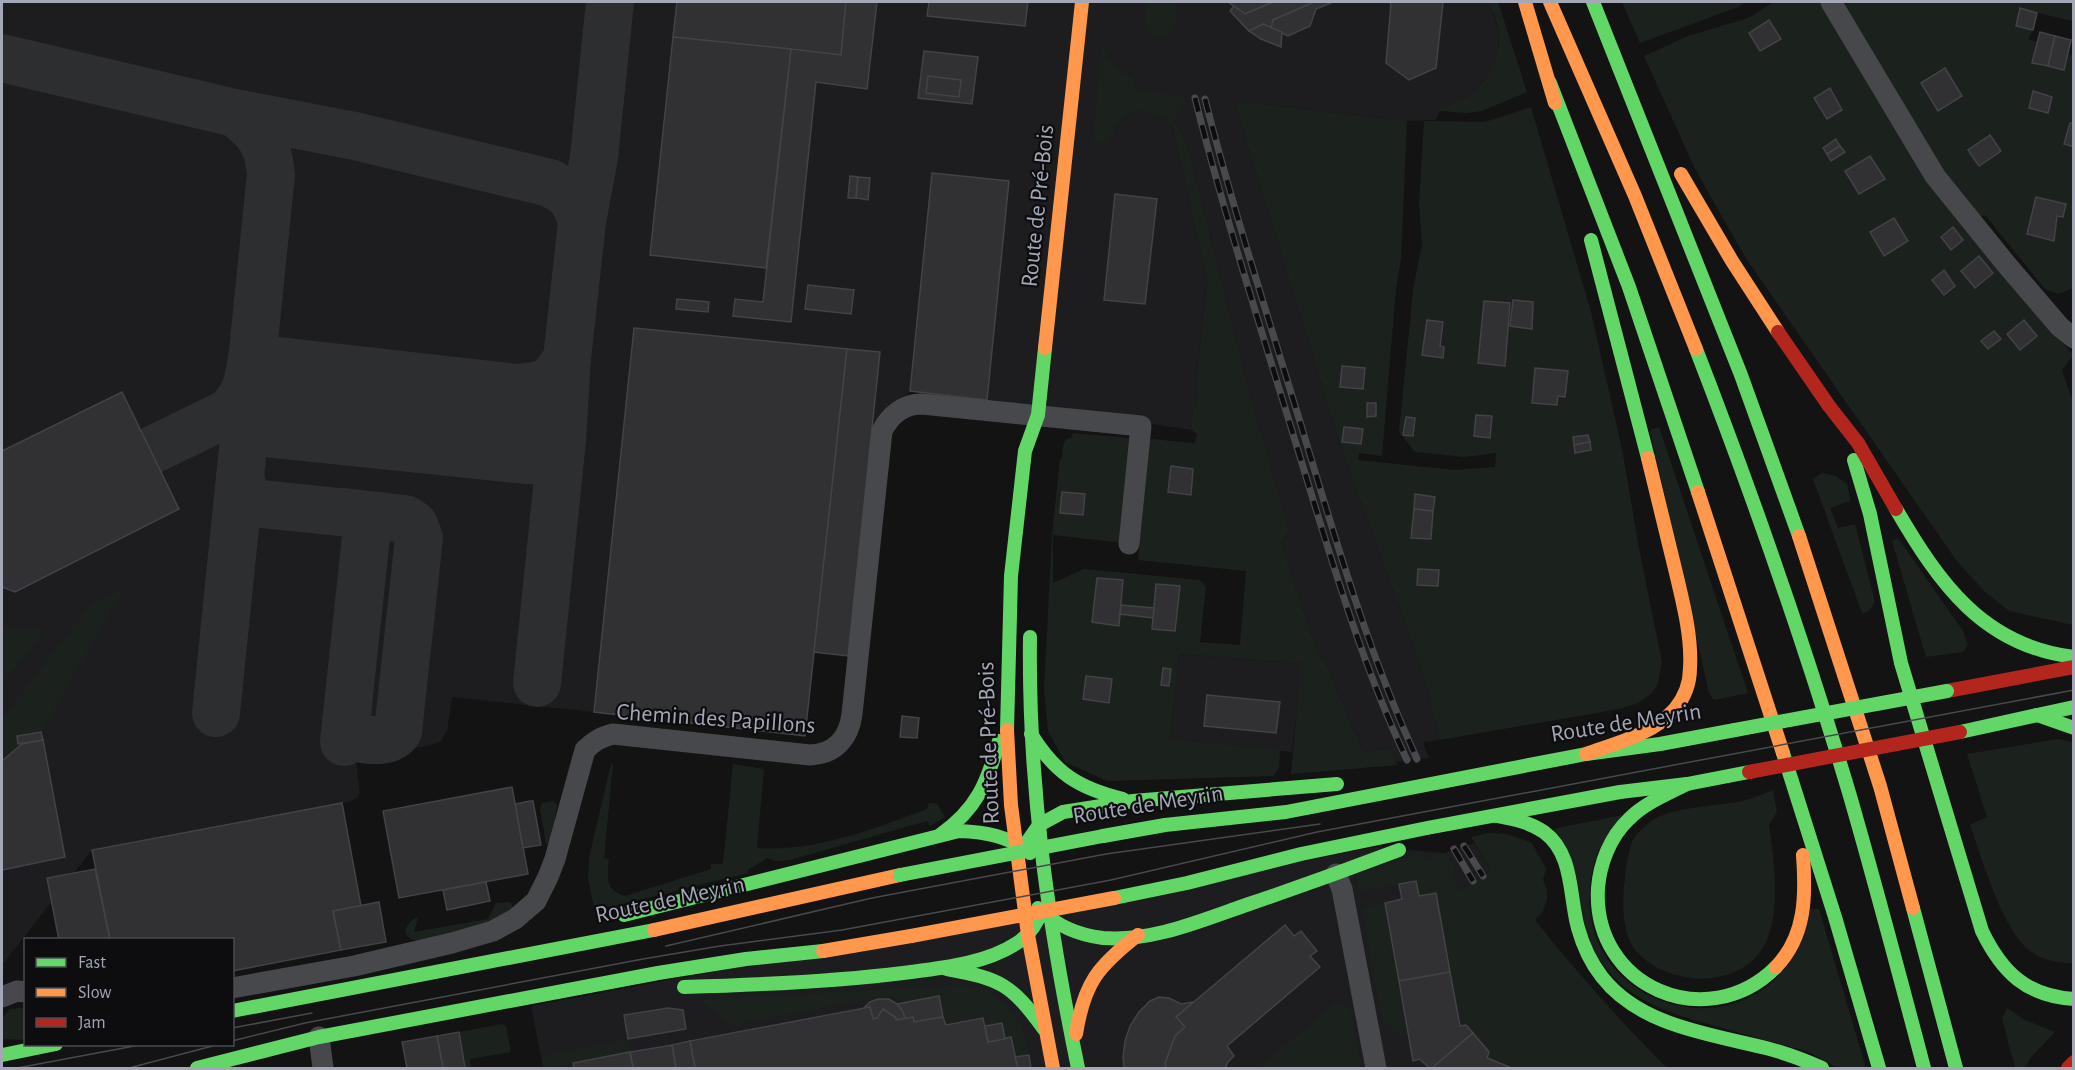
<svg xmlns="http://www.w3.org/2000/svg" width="2075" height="1070" font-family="'Alegreya Sans',sans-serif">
<rect width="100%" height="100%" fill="#131313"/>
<g fill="#1d1d1f">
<polygon points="2,2 1489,2 1499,32 1498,54 1490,73 1477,89 1461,101 1438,108 1440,111 1435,120 1407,121 1234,101 1340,444 1421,666 1440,740 1423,742 1429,758 1396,762 1391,748 1363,752 1326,664 1317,652 1281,543 1289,530 1250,395 1187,144 1174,120 1172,123 1207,281 1195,390 1199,392 1199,399 1197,408 1193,408 1191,430 1008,402 910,391 594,712 452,697 447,731 441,741 431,745 356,760 360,793 358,797 349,802 92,850 2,965"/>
<polygon points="1179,654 1302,663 1292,752 1170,739"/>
<polygon points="1474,843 1491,870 1460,890 1547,889 1547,901 1542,913 1535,920 1558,949 1627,1028 1667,1068 543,1068 531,1006 1377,847 1444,853"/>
</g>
<g fill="#1b221d">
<polygon points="1146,2 1176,2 1177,14 1172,33 1162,37 1149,32 1145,18"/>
<path d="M1489,2H1498L1527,92L1482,111L1467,113L1440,111L1438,107C1474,103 1501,70 1499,34C1498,23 1492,11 1489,2Z"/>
<polygon points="1622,2 1746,2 1738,7 1640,43"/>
<polygon points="1774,2 1821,2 2022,294 2073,355 2062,370 2073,402 2073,625 2009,611 1984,591 1956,560 1745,257 1695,169 1644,56 1688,36 1748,18"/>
<polygon points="1841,2 2073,2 2073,21 2038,13 2033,30 2028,39 2037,42 2032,63 2064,70 2068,54 2073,55 2073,288 2058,294 2045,289 1985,215 1980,217 1948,180"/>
<path d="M1102,44C1109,61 1116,71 1133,78L1135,91L1186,97L1174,120L1187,144L1250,395L1289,530L1281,543L1317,652L1326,664L1363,752L1391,748L1397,765L1291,774L1301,663L1179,654L1170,739L1280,750L1279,768L1273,776L1107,781L1065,762L1048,731L1044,689L1052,535L1060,459H1062C1063,449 1061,439 1072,437L1073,433L1130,438L1123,543L1053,535V583L1084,569L1200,580L1206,587L1200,642L1240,645L1246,571L1138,560L1150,439L1195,443L1197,434L1191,430L1193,407H1197L1199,392L1195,391L1207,281L1172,123C1166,119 1158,114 1151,112C1132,106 1116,120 1112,137H1108L1107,144L1093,142Z"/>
<polygon points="1234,101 1407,121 1401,259 1396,289 1382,456 1359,453 1358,460 1455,470 1495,467 1496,453 1465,457 1415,452 1399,432 1413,290 1422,244 1419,204 1424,121 1485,122 1531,107 1591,312 1622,449 1639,548 1662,662 1658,683 1652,693 1638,703 1619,709 1440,740 1421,666 1340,444"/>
<polygon points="1659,427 1748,693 1714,700 1709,693 1650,430"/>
<polygon points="1822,473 1836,476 1847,484 1850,501 1830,508 1838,528 1855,524 1875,602 1869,611 1862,613 1813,479"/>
<polygon points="1898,538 1963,631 1968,645 1963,652 1926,657 1892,541"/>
<polygon points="129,585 120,594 41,732 17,736 18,744 22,744 2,761 2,719 93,602"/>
<polygon points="2,626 45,630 2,684"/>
<path d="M2058,739L2073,742V963C2060,963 2045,961 2033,953C2003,934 1982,858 1970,825L1987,817L1967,754Z"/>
<path d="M611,764L613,765L604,858L609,859C607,876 605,891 625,896L711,869V864H723L733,764L764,769L757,848C815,852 874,829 927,809L929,803L937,804L945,817L930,826L927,821L790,860L776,861L767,858L748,870V873L602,909L601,907L594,908L588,878L589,858Z"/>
<path d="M1773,790L1777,812L1769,825C1774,860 1781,909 1766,942C1743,990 1670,988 1637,952C1621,934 1622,900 1625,878C1626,868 1629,846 1634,838C1637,833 1645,826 1650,822C1669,807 1718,806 1743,801C1753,798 1763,794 1773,790Z"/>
<polygon points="553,801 557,805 551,843 546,844 540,808 542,803"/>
<path d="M1623,815C1604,835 1592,859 1590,888C1579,1008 1744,1056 1798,948C1804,936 1807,923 1810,909H1819L1866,1068C1858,1068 1846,1070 1839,1068C1826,1063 1816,1054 1802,1050C1776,1043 1750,1036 1723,1028C1673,1015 1622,1001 1595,952C1573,911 1587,866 1553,829Z"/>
<path d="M1489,833L1507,834L1532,843L1546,869L1543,880C1551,896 1546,907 1535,920C1576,972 1620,1021 1667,1068H1514L1487,1058L1489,1051L1466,1025L1460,1026L1436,894L1419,896L1416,881L1359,891L1357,875L1421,852L1424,861L1445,853L1456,870L1451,874L1460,890L1491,870L1471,837Z"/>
<path d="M509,902L512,904V909L495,920L423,941C402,942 400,925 418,917L414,932L488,919L496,903Z"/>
<polygon points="1385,903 1408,1035 1400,1036 1387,1024 1380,1011 1363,912 1367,906"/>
<polygon points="963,985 984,988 1006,1006 1021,1026 1029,1055 1015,1057 1011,1038 1005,1039 1002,1023 985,1026 983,1018 946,1025 939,996 904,1002 891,995 732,1025 699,1000"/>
<polygon points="1335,1003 1344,1004 1351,1010 1361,1068 1259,1068"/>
<polygon points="19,1008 25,1008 25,1040 2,1039 2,1018 10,1009"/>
<polygon points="2007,1008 2025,1020 2055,1032 2031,1057 2025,1068 2015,1068 2002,1018"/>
<polygon points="502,1024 506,1026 511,1052 470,1059 471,1068 465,1068 459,1032"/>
<polygon points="628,1039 630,1052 547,1068 543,1064 543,1058 546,1055"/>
</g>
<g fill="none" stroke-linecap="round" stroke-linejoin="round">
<g stroke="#2d2e30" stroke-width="48">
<path d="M2,58L235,113C260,132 268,143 271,174L216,713"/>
<path d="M235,113L355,136L550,183C571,194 575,199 582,222"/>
<path d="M248,396L520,424C546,421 553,414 565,391"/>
<polyline points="245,431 526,460 539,460 552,453 562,440 567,359 582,222 594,157 610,2"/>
<path d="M240,478L245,496L254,503L348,513C360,517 366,523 366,537L344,742"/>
<path d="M93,479L228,413C247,395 248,383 252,358L517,388C548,385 549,385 567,359"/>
<path d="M344,512L405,519L414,525L419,538L398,731C388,744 362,742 350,733L346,721"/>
<polyline points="537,683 562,440"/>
</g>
</g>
<g fill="#313133" stroke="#424247" stroke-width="1.5">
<polygon points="677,2 846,2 841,55 673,37"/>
<polygon points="846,2 877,2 867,89 816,82 791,322 733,316 735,299 763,302 791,49 841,55"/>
<polygon points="929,2 1028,2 1025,26 927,16"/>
<polygon points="1228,2 1273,2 1245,14"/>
<polygon points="1273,2 1314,2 1273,20 1271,28 1263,24 1249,31 1230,11 1234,6 1245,14"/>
<polygon points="1314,2 1333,2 1316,9 1310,26 1288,36 1271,28 1273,20"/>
<polygon points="1388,2 1443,2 1436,68 1409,80 1386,63 1391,4"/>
<polygon points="2020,8 2037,13 2033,30 2016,26"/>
<polygon points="1769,20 1781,39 1760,51 1749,33"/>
<polygon points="1263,24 1282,32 1281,47 1261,39 1249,31"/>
<polygon points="2040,32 2055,36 2048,66 2032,63"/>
<polygon points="2055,36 2071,40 2064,70 2048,66"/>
<polygon points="673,37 791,49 766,268 650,255"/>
<polygon points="924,51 978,57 972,104 918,98"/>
<polygon points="1945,68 1962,96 1938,111 1921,83"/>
<polygon points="928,76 961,80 959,97 926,93"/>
<polygon points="1830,88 1842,110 1827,119 1814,98"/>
<polygon points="2033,91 2052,97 2048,113 2029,108"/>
<polygon points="2070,123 2074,123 2074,147 2064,144"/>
<polygon points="1990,135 2001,151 1979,166 1968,150"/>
<polygon points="1836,139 1840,146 1827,154 1823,148"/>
<polygon points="1840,146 1845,152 1831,161 1827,154"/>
<polygon points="1870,156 1885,179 1859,194 1845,171"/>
<polygon points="932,173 1009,181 987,400 910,391"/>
<polygon points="850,176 858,177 856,198 848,198"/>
<polygon points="858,177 870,178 868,200 856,198"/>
<polygon points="1115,194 1157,199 1145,304 1104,300"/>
<polygon points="2036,197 2066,204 2063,217 2057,216 2054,241 2027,234"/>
<polygon points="1894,218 1908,241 1884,256 1870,232"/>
<polygon points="1953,227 1963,240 1951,250 1941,237"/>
<polygon points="1979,256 1993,273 1975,288 1961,271"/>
<polygon points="1944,270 1955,286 1944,295 1932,280"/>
<polygon points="808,285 854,290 851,314 805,309"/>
<polygon points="677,299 709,302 708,312 676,309"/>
<polygon points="1513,300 1533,302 1532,329 1510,326"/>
<polygon points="1484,301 1510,303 1505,366 1478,363"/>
<polygon points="1427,320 1443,322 1440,346 1444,347 1443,358 1422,355"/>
<polygon points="2024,320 2037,336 2020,350 2007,334"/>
<polygon points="634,328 847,349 805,736 594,712"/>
<polygon points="1994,331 2001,339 1988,349 1981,341"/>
<polygon points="847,349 880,352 848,656 814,652"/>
<polygon points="1342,366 1365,368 1363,389 1340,387"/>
<polygon points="1535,368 1568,371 1565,397 1558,396 1557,405 1532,403"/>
<polygon points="122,392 179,509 15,592 2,587 2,451"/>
<polygon points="1367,403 1376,403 1376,416 1367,417"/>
<polygon points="1476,415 1492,416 1490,438 1474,436"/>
<polygon points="1406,417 1415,418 1413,436 1403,435"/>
<polygon points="1344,427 1363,429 1361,444 1342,442"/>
<polygon points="1588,435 1590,442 1574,445 1573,437"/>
<polygon points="1590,442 1591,450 1575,453 1574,445"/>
<polygon points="1171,466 1193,469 1191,495 1168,492"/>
<polygon points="1062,492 1085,494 1083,515 1060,513"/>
<polygon points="1415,494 1435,497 1433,511 1414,509"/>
<polygon points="1414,509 1433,511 1431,539 1411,538"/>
<polygon points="1418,569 1439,570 1438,586 1417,585"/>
<polygon points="1097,578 1123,580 1119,626 1092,622"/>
<polygon points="1156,584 1180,586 1175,631 1152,629"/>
<polygon points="1121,605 1154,608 1153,618 1120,614"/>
<polygon points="1163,668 1171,669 1169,686 1161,685"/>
<polygon points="1086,676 1112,679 1109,703 1083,699"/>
<polygon points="1207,695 1280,702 1276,733 1204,726"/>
<polygon points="902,716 919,718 917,738 900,737"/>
<polygon points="41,732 43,740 18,744 17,736"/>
<polygon points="43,740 65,857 2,870 2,761 22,744"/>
<polygon points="512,787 528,874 399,898 383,811"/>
<polygon points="530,801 533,801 541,845 523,848 515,804"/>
<polygon points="342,803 361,906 333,911 341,950 232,971 232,940 110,940 92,850"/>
<polygon points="95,869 110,940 59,940 47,878"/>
<polygon points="1416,881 1419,896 1436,893 1450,972 1399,981 1385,903 1402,899 1399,884"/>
<polygon points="486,882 490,901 447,910 443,890"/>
<polygon points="379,902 386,942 341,950 333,911"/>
<polygon points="1285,925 1294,936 1301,931 1317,951 1310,956 1320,967 1227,1046 1234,1056 1228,1062 1225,1068 1166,1068 1165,1063 1175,1036 1185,1027 1176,1017"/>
<polygon points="1450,972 1460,1026 1466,1025 1473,1033 1432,1068 1430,1068 1419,1059 1413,1061 1399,981"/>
<polygon points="939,996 943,1017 914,1022 913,1017 905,1019 903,1012 897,1004"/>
<polygon points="1159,997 1169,998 1181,1004 1193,1002 1176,1017 1185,1027 1175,1036 1165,1063 1166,1068 1124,1068 1123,1057 1125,1041 1130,1026 1139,1012 1150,1001"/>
<polygon points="878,999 889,999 897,1004 903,1012 905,1019 896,1020 896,1018 883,1009 877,1018 873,1019 870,1007 864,1008 870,1002"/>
<polygon points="870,1007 873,1019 877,1018 883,1009 896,1018 896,1020 913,1017 914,1022 943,1017 946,1025 983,1018 988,1042 1011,1037 1018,1068 695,1068 690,1041"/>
<polygon points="668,1008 683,1010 686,1029 628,1039 624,1015"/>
<polygon points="1002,1023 1005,1039 988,1042 985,1026"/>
<polygon points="459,1032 465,1068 443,1068 437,1036"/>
<polygon points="1473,1033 1489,1052 1487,1058 1512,1068 1432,1068"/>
<polygon points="437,1036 443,1068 407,1068 402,1042"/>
<polygon points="690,1041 695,1068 676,1068 672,1045"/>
<polygon points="672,1045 676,1068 633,1068 630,1052"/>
<polygon points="630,1052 633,1068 574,1068 573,1063"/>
<polygon points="1029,1055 1031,1068 1018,1068 1015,1057"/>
</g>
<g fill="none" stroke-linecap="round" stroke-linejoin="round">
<g stroke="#47484c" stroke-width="21">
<polyline points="1831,2 1935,176 2006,264 2060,327 2074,338"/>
<polyline points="1336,874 1342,889 1376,1068"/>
<path d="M232,988L354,966L452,943L493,931L515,919L536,901L548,877L555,859L585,750C594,741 601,737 613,734L810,755C835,754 849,738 852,714L882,431C890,415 904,404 922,404L1141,426L1129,544"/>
<polyline points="2,997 17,991 26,992"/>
<polyline points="319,1037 323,1068"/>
</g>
<g stroke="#63d668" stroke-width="14">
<polyline points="1593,2 1741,375 1799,536"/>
<polyline points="1550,83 1629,287 1698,492"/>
<polyline points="1591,240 1648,458"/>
<path d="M1696,349C1753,496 1805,645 1850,796C1876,886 1900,977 1924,1068"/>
<path d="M1854,460L1870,514L1901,663L1982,931C2002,972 2026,996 2074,999"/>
<path d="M1896,509C1939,583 1983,646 2074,657"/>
<path d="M1030,637C1028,785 1048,923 1078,1068"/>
<polyline points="2037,715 2074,728"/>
<polyline points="1007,730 1011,576 1025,451 1038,415 1045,348"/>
<polyline points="1960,732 2074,707"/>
<path d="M1031,734C1055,773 1078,788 1123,799"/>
<polyline points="1783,753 1835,917 1879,1068"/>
<path d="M1687,784C1667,794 1645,803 1629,819C1610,837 1600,863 1598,888C1592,987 1707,1036 1776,967"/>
<path d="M1497,816C1513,819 1530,822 1544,832C1574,854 1569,896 1578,928C1583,946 1591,963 1602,977C1640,1026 1710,1034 1766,1048C1785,1053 1804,1060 1822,1068"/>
<path d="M940,835C977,809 987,783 999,741"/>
<polyline points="1103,836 1165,825 1286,812 1586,754 1660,744 1735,730"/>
<polyline points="1027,842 1039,825 1063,812 1133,801 1337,784"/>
<polyline points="1114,898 1187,883 1301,854 1427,828 1620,792 1687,784 1749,772"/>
<path d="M1038,908C1057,926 1077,935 1103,938C1153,942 1202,920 1249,904C1299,887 1349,869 1399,850"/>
<polyline points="1913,908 1956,1068"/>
<path d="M624,915L959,831C985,832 1009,836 1030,853"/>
<path d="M947,969C1001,979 1011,984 1044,1029"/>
<path d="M684,987C757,985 830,982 903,973C941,968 985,964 1017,943C1027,937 1033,929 1038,919"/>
<polyline points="232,1011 654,930"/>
<polyline points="2,1055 56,1044"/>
<polyline points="197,1068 319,1037 658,973 746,959 823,951"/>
</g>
<g stroke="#ff974d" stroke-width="14">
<polyline points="1525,2 1555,103"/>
<polyline points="1550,2 1635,196 1696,349"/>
<polyline points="1681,174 1732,261 1778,332"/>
<polyline points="1045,348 1082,2"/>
<polyline points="1698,492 1783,753"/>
<polyline points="1799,536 1880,786 1913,908"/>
<polyline points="1007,730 1011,805 1028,935 1053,1068"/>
<path d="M1586,754C1616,743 1652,735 1675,709C1684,698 1690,683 1690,668C1692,637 1683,603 1676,573C1667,535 1657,496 1648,458"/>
<polyline points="654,930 900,875"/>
<polyline points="823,951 911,936"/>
<path d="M1776,967C1806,936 1806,895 1803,855"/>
<path d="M1076,1034C1084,983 1098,966 1138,935"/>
</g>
<g stroke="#b3261e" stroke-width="14">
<polyline points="1778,332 1829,406 1858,443 1896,509"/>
<polyline points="1947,691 2074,667"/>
<polyline points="2068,1068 2074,1062"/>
</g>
<g stroke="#47494c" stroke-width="1.5">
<polyline points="666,946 872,898 1106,854 1320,824"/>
<polyline points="232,1028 312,1013"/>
<polyline points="232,1041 305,1023 643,959 720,946 842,930 1111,880 1317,832 2074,690"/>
<polyline points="17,1068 145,1044"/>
<polyline points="129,1068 220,1044"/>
</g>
<g stroke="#47494c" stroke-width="7">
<g id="rail">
<path d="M1195,98C1223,211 1259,322 1293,434C1327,544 1358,656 1407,760"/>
<path d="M1205,99C1233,209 1268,317 1301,425C1335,538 1368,652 1417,759"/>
<polyline points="1464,846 1483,876"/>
<polyline points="1454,849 1473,881"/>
</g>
</g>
<use href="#rail" stroke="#0d0d0f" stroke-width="4.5" stroke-dasharray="14" stroke-linecap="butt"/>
<g stroke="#63d668" stroke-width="14">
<polyline points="1735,730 1947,691"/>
<polyline points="900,875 1103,836"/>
</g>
<polyline stroke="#ff974d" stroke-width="14" points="911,936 1114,898"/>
<polyline stroke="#b3261e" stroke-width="14" points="1749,772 1960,732"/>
</g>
<g text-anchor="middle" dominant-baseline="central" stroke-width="4.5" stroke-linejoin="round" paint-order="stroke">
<g font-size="24" fill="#a3a7b6" stroke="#0d0d0f">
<text transform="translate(1038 206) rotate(-84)">Route de Pré-Bois</text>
<text transform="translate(716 719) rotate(4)">Chemin des Papillons</text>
<text transform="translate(1626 723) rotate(-9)">Route de Meyrin</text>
<text transform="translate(989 743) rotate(-92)">Route de Pré-Bois</text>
<text transform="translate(1148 805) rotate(-9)">Route de Meyrin</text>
<text transform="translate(670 900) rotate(-12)">Route de Meyrin</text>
</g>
</g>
<rect width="2075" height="1070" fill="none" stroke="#a3a7b6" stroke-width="6"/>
<rect x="24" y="938" width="210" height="108" fill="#0d0d0f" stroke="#494b52" stroke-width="1.5"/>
<rect x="36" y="958" width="30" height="9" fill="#63d668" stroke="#494b52" stroke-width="1.5"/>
<text x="78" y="968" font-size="18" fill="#a3a7b6">Fast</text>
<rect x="36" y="988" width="30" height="9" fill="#ff974d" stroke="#494b52" stroke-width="1.5"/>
<text x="78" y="998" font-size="18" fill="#a3a7b6">Slow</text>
<rect x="36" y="1018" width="30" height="9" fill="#b3261e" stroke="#494b52" stroke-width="1.5"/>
<text x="78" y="1028" font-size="18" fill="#a3a7b6">Jam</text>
</svg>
